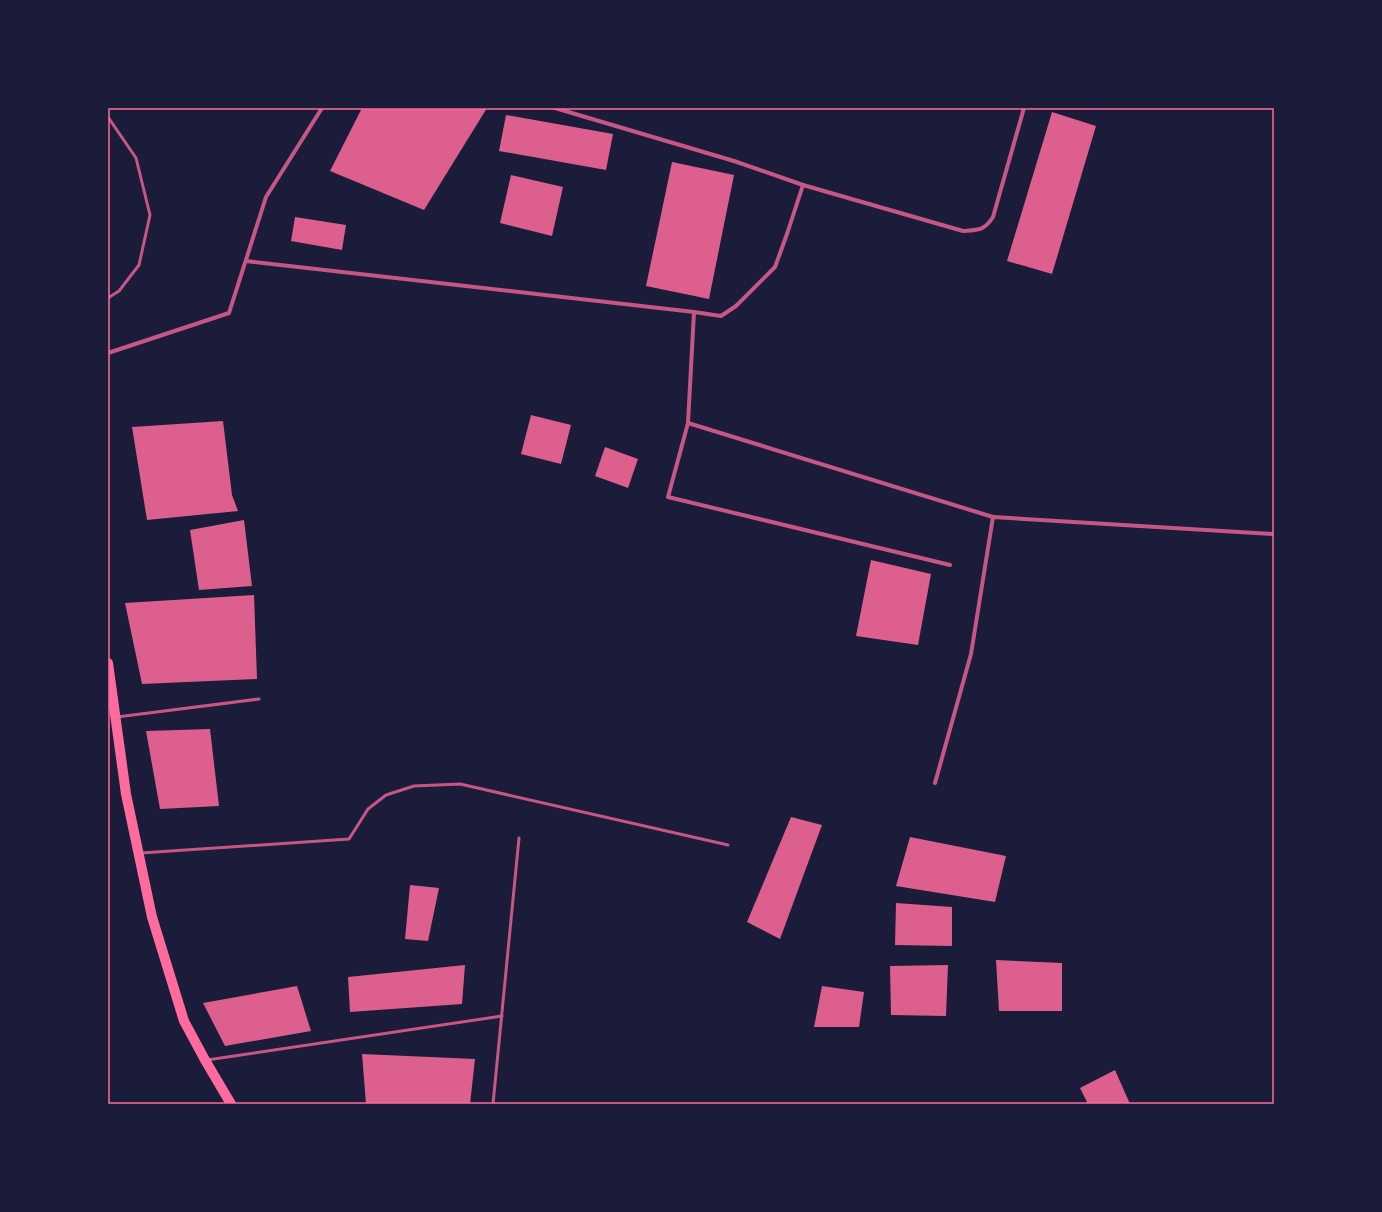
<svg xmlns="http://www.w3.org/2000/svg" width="1382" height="1212" font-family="'Libre Baskerville',serif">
<rect width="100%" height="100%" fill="#1b1b3a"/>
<g fill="#dd5f8e">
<polygon points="362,108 487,108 424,210 330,171"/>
<polygon points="1052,112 1096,126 1052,274 1007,261"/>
<polygon points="506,115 613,134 606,170 499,151"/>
<polygon points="672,162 734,175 709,299 646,286"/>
<polygon points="511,175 563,187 552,236 500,223"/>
<polygon points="295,217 346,225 342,250 291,241"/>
<polygon points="531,415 571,425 561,464 521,454"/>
<polygon points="223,421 232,495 238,511 147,520 132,427"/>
<polygon points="605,447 638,459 628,488 595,476"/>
<polygon points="244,520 252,586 199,590 190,530"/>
<polygon points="871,560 931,574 918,645 856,636"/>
<polygon points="254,595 257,679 142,684 125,603"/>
<polygon points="210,729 219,806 160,809 146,731"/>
<polygon points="791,817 822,825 780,939 747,922"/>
<polygon points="910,837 1006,856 995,902 896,886"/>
<polygon points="410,885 439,888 428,941 405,939"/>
<polygon points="896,903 952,907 952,946 895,945"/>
<polygon points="996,960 1062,963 1062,1011 999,1011"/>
<polygon points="465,965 462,1004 350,1012 348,977"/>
<polygon points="948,965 946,1016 891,1015 890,966"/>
<polygon points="297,986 311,1031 225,1046 203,1003"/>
<polygon points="822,986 864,992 859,1027 814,1027"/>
<polygon points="362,1054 475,1059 470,1104 366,1104"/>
<polygon points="1115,1070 1130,1104 1088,1104 1080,1088"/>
</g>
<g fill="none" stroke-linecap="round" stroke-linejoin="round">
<g stroke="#c65784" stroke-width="3">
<polyline points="108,117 136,158 150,215 139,265 119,291 108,298"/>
<polyline points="117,717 259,699"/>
<polyline points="141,853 349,839 368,809 386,795 414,786 460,784 728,845"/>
<polyline points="207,1060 502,1016"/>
<polyline points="493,1104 519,838"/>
</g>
<g stroke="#c65784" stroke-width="4">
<path d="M555,108L734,161L803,185L963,231C978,230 984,231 993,217L1024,108"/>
<polyline points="246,261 694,312 688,423 993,517"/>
<polyline points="694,312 721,316 736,306 775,267 787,234 803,185"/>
<polyline points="108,353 229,313 266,197 322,108"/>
<polyline points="688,423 668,497 950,565"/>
<polyline points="935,783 971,654 993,517 1274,534"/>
</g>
<polyline stroke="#ff6b9d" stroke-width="10" points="108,663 126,794 152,917 184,1021 205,1060 231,1104"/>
</g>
<rect width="1382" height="1212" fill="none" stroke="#1b1b3a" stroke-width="218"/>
<rect x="109" y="109" width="1164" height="994" fill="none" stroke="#ff6b9d" stroke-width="1.5"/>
</svg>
